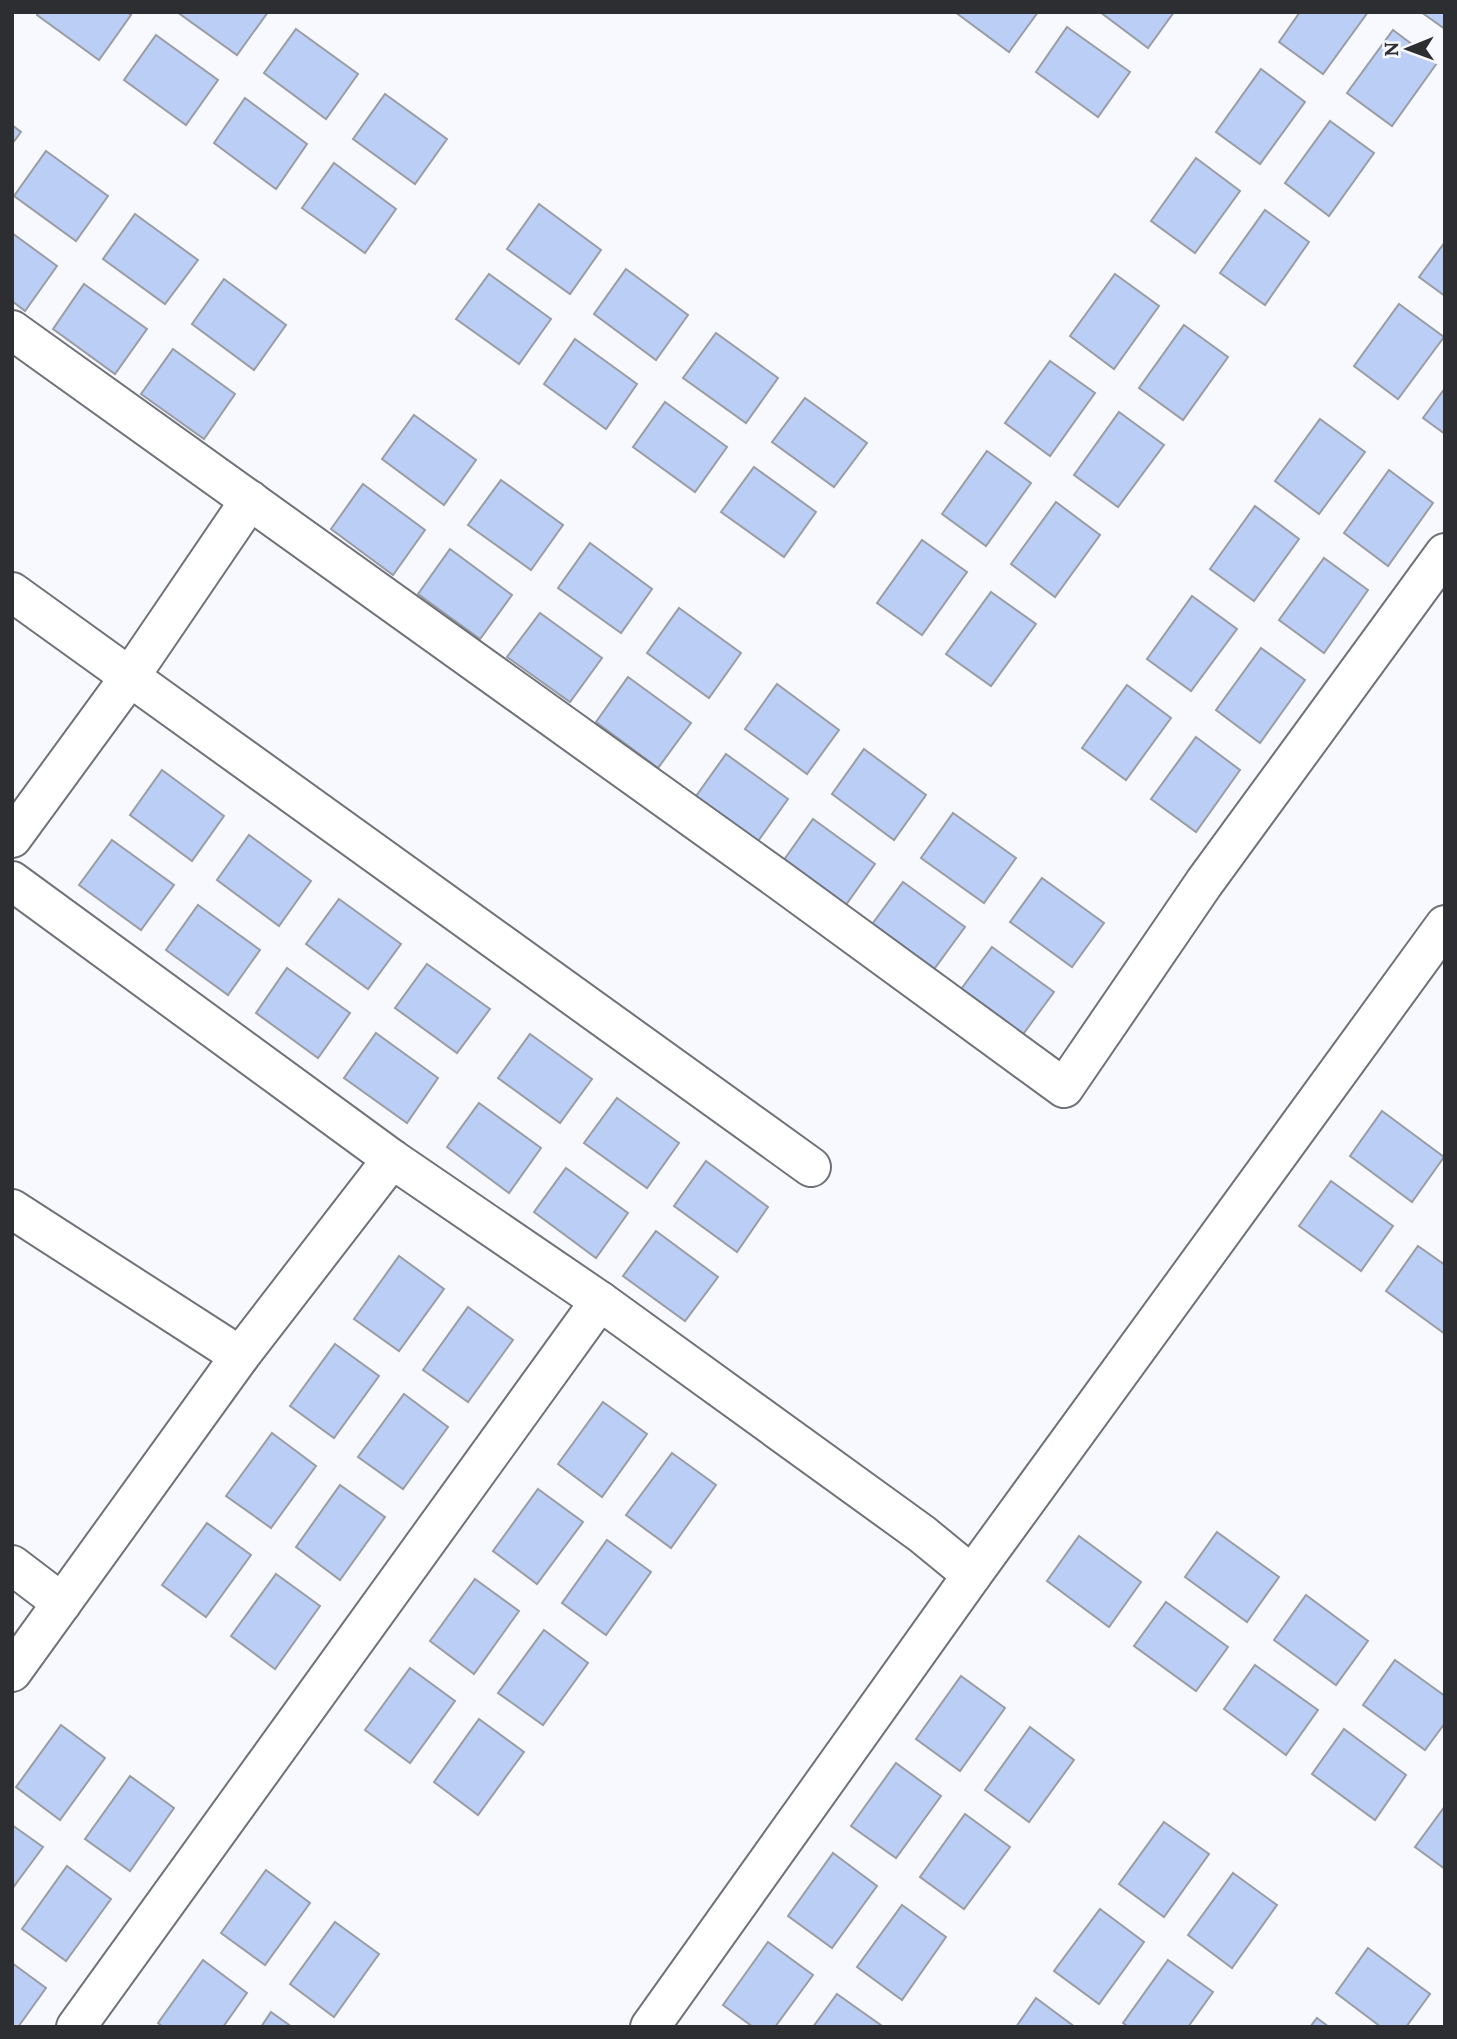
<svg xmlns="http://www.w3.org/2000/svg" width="1457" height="2039" font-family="Lora,serif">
<rect width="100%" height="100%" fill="#f7f9ff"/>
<g fill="#bbcef6" stroke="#9a9da3" stroke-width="2">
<polygon points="39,12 127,12 131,15 99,60 37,15"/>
<polygon points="177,12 268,12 237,55"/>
<polygon points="955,12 1038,12 1009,52"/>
<polygon points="1100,12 1174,12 1148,48"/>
<polygon points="1300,12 1368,12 1323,74 1279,42"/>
<polygon points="1421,12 1445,12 1445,29"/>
<polygon points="1067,27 1130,72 1098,117 1036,72"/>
<polygon points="296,29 358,74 326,119 264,73"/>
<polygon points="1393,30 1437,63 1392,126 1347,93"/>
<polygon points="156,35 218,80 186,125 124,80"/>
<polygon points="1261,69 1305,102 1260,164 1216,132"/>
<polygon points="385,94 447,139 415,184 353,139"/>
<polygon points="245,98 307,144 276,189 214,143"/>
<polygon points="1330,121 1374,153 1329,216 1285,183"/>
<polygon points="12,125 21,132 12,144"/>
<polygon points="46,151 108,196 76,241 14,196"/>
<polygon points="1196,158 1240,191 1195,253 1151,221"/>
<polygon points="334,163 396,209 365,253 302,208"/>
<polygon points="539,204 601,250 570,294 507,249"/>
<polygon points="1265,210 1309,242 1265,305 1220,273"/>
<polygon points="135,214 198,260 165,304 103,259"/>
<polygon points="12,233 57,266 25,311 12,301"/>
<polygon points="1445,242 1445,296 1419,277"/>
<polygon points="626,269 688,315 656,360 594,314"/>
<polygon points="489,274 551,319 519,364 456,319"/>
<polygon points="1115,274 1159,306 1114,369 1070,336"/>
<polygon points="224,279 286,325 254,370 192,324"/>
<polygon points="84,284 147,329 115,374 53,329"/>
<polygon points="1399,304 1444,337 1398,399 1354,366"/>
<polygon points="1184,325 1228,357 1183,420 1139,388"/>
<polygon points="716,333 778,378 746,423 683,378"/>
<polygon points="575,339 637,384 606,429 544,384"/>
<polygon points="173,349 235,394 204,439 141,394"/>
<polygon points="1050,361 1095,393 1050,456 1005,423"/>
<polygon points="1445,388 1445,434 1423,418"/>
<polygon points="805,398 867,443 834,487 772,442"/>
<polygon points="665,402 727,447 695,492 633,447"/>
<polygon points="1119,412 1164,445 1118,507 1074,475"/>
<polygon points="414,415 476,460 444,505 382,459"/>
<polygon points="1320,419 1365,452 1319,514 1275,481"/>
<polygon points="987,451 1031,483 986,546 942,514"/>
<polygon points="754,467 816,512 784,557 721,512"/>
<polygon points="1389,470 1433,503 1388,566 1344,533"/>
<polygon points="501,480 563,525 531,570 468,525"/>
<polygon points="363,484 425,530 393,575 331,529"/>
<polygon points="1056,502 1100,535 1055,597 1011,564"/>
<polygon points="1255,506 1299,539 1254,601 1210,569"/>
<polygon points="922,540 967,572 922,635 877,603"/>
<polygon points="590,543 652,589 621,633 558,588"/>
<polygon points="450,549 512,595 480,639 418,594"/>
<polygon points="1324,558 1368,590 1324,653 1279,620"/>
<polygon points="991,592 1036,624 991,686 946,654"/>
<polygon points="1192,596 1237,629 1191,691 1147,659"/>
<polygon points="679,608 741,653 709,698 647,653"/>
<polygon points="540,613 602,658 570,702 507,657"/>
<polygon points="1261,648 1305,680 1260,743 1216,710"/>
<polygon points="628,677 691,723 658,768 596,722"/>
<polygon points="777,684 839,730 807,774 745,729"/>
<polygon points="1127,685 1171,718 1126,780 1082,748"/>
<polygon points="1196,737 1240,770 1196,832 1151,799"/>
<polygon points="864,749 926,795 894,840 832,794"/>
<polygon points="726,754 788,799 756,844 694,799"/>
<polygon points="162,770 224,816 192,861 130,815"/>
<polygon points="953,813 1016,858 984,903 921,858"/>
<polygon points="813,819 875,864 843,909 781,864"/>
<polygon points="249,835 311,881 279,926 217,880"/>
<polygon points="112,840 174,885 141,930 79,885"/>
<polygon points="1042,878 1104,923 1072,967 1010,922"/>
<polygon points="903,882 965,927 932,972 870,927"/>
<polygon points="339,899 401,944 368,989 306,944"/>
<polygon points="198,905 260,950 228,995 166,950"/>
<polygon points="992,947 1054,992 1021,1037 959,992"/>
<polygon points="427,964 490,1009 457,1053 395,1008"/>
<polygon points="287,968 350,1013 318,1058 256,1013"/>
<polygon points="376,1033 438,1078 407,1123 344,1078"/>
<polygon points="530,1034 592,1079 560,1123 498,1078"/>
<polygon points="617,1098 679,1143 647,1188 584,1143"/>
<polygon points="479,1103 541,1148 509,1193 447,1147"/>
<polygon points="1382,1111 1444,1157 1412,1202 1350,1156"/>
<polygon points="706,1161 768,1207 737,1252 674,1206"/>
<polygon points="566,1168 628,1213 596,1258 534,1212"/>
<polygon points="1331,1181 1393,1226 1361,1271 1299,1226"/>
<polygon points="656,1231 718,1277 685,1321 623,1276"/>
<polygon points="1418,1246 1445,1265 1445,1334 1386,1291"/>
<polygon points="399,1256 444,1289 399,1351 354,1319"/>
<polygon points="468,1307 513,1340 468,1402 423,1370"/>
<polygon points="335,1344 379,1376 334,1438 290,1406"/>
<polygon points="404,1394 448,1427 403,1489 358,1457"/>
<polygon points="603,1402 647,1434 602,1497 558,1464"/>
<polygon points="272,1433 316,1466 271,1528 226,1496"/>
<polygon points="672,1453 716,1485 671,1548 626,1515"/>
<polygon points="340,1485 385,1517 340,1580 296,1547"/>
<polygon points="538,1489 583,1522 537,1584 493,1551"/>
<polygon points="207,1523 251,1555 206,1617 162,1585"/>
<polygon points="1217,1532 1279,1577 1247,1622 1185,1577"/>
<polygon points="1079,1536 1141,1582 1109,1627 1047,1581"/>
<polygon points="607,1540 651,1572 606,1635 562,1603"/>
<polygon points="276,1574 320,1606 275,1669 231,1636"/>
<polygon points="475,1579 519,1611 474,1674 430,1641"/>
<polygon points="1306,1595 1368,1641 1336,1685 1274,1640"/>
<polygon points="1166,1602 1228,1647 1196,1691 1134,1646"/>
<polygon points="544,1630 588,1663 543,1725 498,1693"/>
<polygon points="1395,1660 1445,1696 1445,1723 1425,1750 1363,1705"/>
<polygon points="1255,1665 1318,1710 1286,1755 1224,1709"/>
<polygon points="410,1668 455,1701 410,1763 365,1730"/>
<polygon points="961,1676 1005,1708 960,1771 916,1739"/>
<polygon points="479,1719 524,1752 478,1815 434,1782"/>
<polygon points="61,1725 105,1758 60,1820 16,1787"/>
<polygon points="1030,1727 1074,1760 1029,1822 985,1790"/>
<polygon points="1344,1729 1406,1775 1375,1820 1312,1774"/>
<polygon points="896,1763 941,1796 896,1858 851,1826"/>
<polygon points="130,1776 174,1808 130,1871 85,1839"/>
<polygon points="1445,1806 1445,1869 1415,1847"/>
<polygon points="965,1814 1010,1847 964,1909 920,1877"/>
<polygon points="1164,1822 1209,1854 1164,1917 1119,1884"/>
<polygon points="12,1825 43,1847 12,1889"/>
<polygon points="833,1853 877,1886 832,1948 788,1916"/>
<polygon points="67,1866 111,1899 66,1961 22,1929"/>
<polygon points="266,1870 310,1903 265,1965 221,1933"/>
<polygon points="1233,1873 1277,1905 1232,1968 1188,1935"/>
<polygon points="902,1905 946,1937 902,2000 857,1967"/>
<polygon points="1100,1909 1144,1942 1099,2004 1054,1971"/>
<polygon points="335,1922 379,1954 334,2017 290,1984"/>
<polygon points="768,1942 813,1975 775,2027 753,2027 723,2005"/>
<polygon points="1368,1948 1430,1994 1406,2027 1381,2027 1336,1993"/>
<polygon points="203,1960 247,1993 223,2027 163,2027 158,2023"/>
<polygon points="1168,1960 1213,1992 1188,2027 1129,2027 1123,2023"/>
<polygon points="12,1963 46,1988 18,2027 12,2027"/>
<polygon points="837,1994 882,2026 881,2027 813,2027"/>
<polygon points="1036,1998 1075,2027 1016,2027"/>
<polygon points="271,2012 292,2027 261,2027"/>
<polygon points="1317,2018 1329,2027 1310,2027"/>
</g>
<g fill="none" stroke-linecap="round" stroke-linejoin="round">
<g stroke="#6f7278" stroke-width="42">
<g id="minor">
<polyline points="12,330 778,879 1064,1088 1204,883 1445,553"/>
<polyline points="12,592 811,1167"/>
<polyline points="12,838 129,678 250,500"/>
<polyline points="12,881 392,1159 600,1301 922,1534 972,1575"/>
<polyline points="12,1209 240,1356"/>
<polyline points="12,1565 62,1603"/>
<polyline points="12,1672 240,1356 392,1159"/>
<polyline points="76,2027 600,1301"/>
<polyline points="650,2027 972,1575 1445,925"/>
</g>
</g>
<use href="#minor" stroke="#fff" stroke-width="38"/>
</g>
<rect width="1457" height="2039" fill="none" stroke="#2d2e31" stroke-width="28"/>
<g transform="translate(1408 49) rotate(269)" stroke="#f7f9ff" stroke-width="5" paint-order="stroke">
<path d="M0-5L12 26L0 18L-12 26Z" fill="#2d2e31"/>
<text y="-10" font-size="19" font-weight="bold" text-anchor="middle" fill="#2d2e31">N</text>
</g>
</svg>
